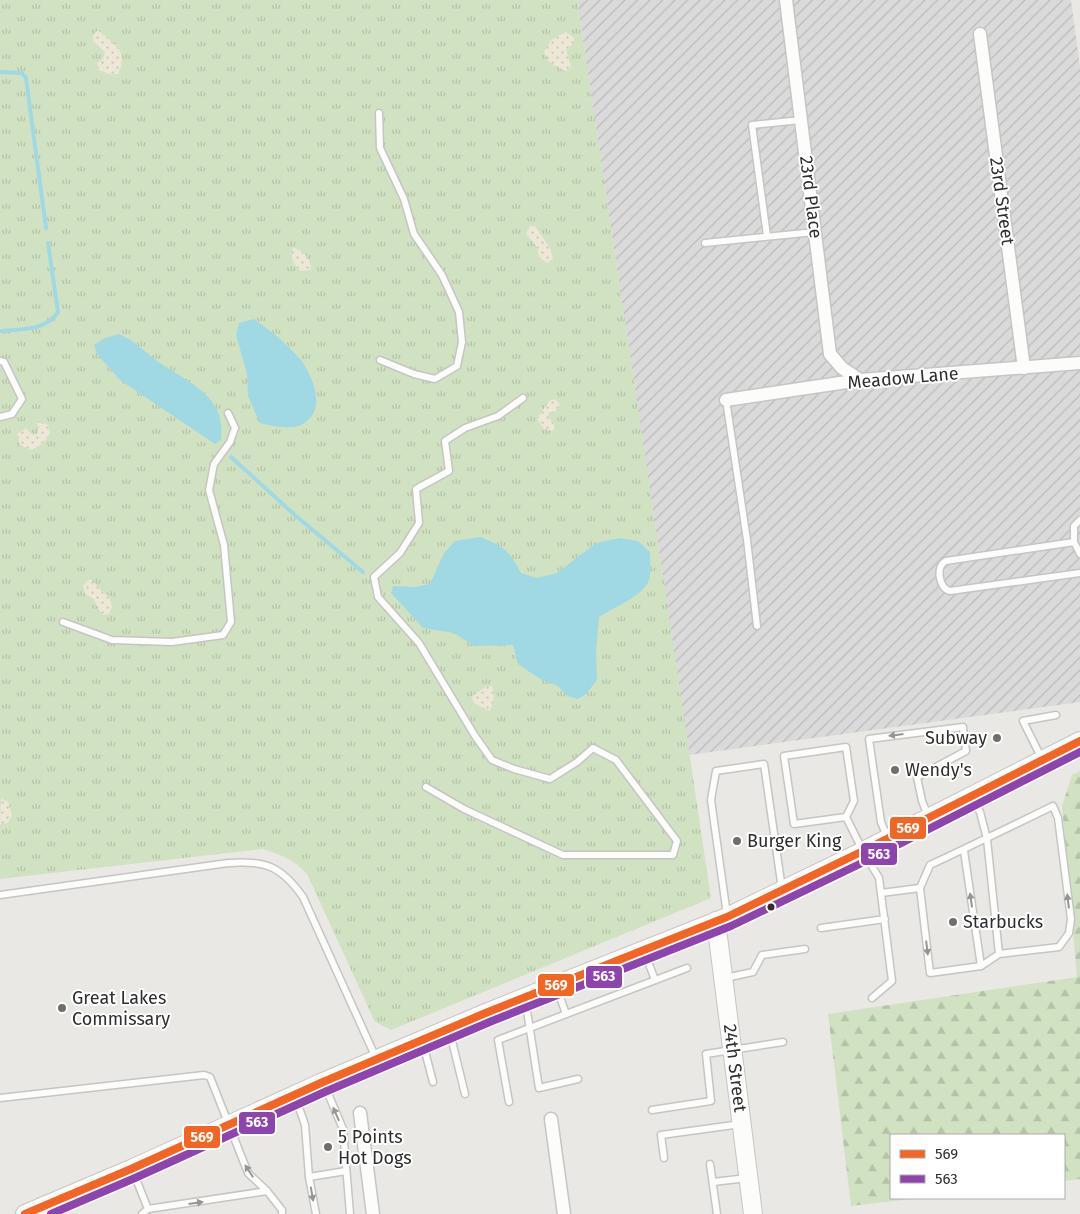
<svg xmlns="http://www.w3.org/2000/svg" width="1080" height="1214" font-family="'Fira Sans',sans-serif">
<defs>
<pattern id="industrial-furrows" width="10" height="10" patternUnits="userSpaceOnUse" patternTransform="scale(1.25)"><rect width="10" height="10" fill="#dbdadb"/><path d="M-1 1l2-2M0 10L10 0M9 11l2-2" fill="none" stroke="#bcbbbc"/></pattern>
<pattern id="grass-tufts" width="24" height="20" patternUnits="userSpaceOnUse" patternTransform="scale(1.25)"><rect width="24" height="20" fill="#d1e2c2"/><path d="M3 7l-1-3M5 7V3M7 7l1-3M15 17l-1-3M17 17v-4M19 17l1-3" fill="none" stroke="#b4c2a7"/></pattern>
<pattern id="forest-firs" width="22" height="20" patternUnits="userSpaceOnUse" patternTransform="scale(1.25)"><rect width="22" height="20" fill="#d1e2c2"/><path d="M5 1l3.5 6h-7zM16 11l3.5 6h-7z" fill="#b4c2a7"/></pattern>
<pattern id="sand-dots" width="8" height="8" patternUnits="userSpaceOnUse" patternTransform="scale(1.25)"><rect width="8" height="8" fill="#ece7d6"/><path d="M2 2h.1M6 6h.1" fill="none" stroke="#cbc6b8" stroke-width="1.8" stroke-linecap="round"/></pattern>
</defs>
<rect width="100%" height="100%" fill="#eae8e5"/>
<polygon fill="url(#industrial-furrows)" points="577,0 1071,0 1080,67 1080,702 689,755"/>
<path fill="url(#grass-tufts)" d="M0,0H577L711,898L391,1030L375,1022L307,874C294,860 282,855 263,849L0,879Z"/>
<polygon fill="url(#forest-firs)" points="1080,771 1080,1179 1064,1181 1064,1135 891,1135 891,1198 920,1198 851,1206 828,1014 1077,977 1062,806 1072,775"/>
<g fill="url(#sand-dots)">
<path d="M98,30C113,44 130,51 118,74H109L99,70L97,63L103,59L105,52L92,40L94,34Z"/>
<polygon points="566,32 574,38 573,44 566,49 571,67 565,71 549,62 544,52 551,40"/>
<polygon points="530,226 535,226 550,248 553,259 547,263 539,257 537,247 526,234"/>
<path d="M293,247C304,253 310,256 311,270L301,271C293,264 290,259 293,247Z"/>
<polygon points="555,399 560,404 554,413 549,412 548,418 552,421 555,428 552,431 544,429 537,419 549,401"/>
<path d="M37,423H44L49,426L50,433C45,442 40,447 30,450L20,445L17,434L26,428L30,433L36,435L38,431Z"/>
<path d="M90,579C98,584 98,591 109,596L112,607L109,614L103,615L97,607L94,599L85,594L83,585Z"/>
<path d="M492,686C495,695 494,703 489,711L474,703L471,697L485,687Z"/>
<polygon points="1,798 8,802 12,815 8,823 0,824"/>
</g>
<g fill="#a0d8e4">
<path d="M254,319C271,331 287,344 301,360C312,375 325,406 308,420C305,422 302,425 299,426C286,429 273,426 260,423L248,396L247,374L236,335L239,323Z"/>
<path d="M119,334C135,341 146,353 160,363C189,383 227,396 221,440L215,444L120,380L97,354L94,345L105,338Z"/>
<path d="M480,537C505,547 509,550 521,573L537,578L557,573L596,543L620,538L638,541L650,552C650,560 651,569 650,576C648,595 613,607 599,617L596,652L597,680L586,694L578,699L567,696L558,686L542,680L518,664L513,645L474,646L454,633L423,628L391,593L393,586L415,587L430,584L444,553L455,541Z"/>
</g>
<g fill="none" stroke-linecap="round" stroke-linejoin="round">
<g stroke="#a0d8e4" stroke-width="4">
<polyline points="0,72 22,73 26,78 46,228"/>
<path d="M0,331C19,329 47,331 58,312L48,243"/>
<polyline points="231,457 296,516 363,572"/>
</g>
<g stroke="#c5c5c4" stroke-width="9">
<g id="lane">
<polyline points="379,113 380,148 404,199 414,234 442,275 459,312 462,342 457,366 435,379 414,374 380,360"/>
<polyline points="767,236 752,125 801,120"/>
<polyline points="705,243 815,232"/>
<polyline points="0,361 4,362 22,399 12,414 0,417"/>
<polyline points="726,400 747,540 757,626"/>
<polyline points="1080,520 1074,526 1074,542 1080,554"/>
<path d="M1074,542L946,561C935,566 939,589 950,591L1080,573"/>
<polyline points="63,622 112,640 172,642 223,635 231,622 224,545 209,490 214,464 230,442 235,428 228,413"/>
<polygon points="846,747 854,801 846,817 794,824 784,756"/>
<polyline points="1042,759 1023,721 1056,715"/>
<polyline points="426,787 464,809 563,855 673,855 677,841 616,760 593,748 577,762 550,779 514,769 492,760 475,736 419,643 378,597 374,577 400,553 419,523 416,489 449,471 445,441 465,428 498,416 523,398"/>
<path d="M972,797L980,812L987,839L999,954L1059,947L1069,933L1071,919L1058,818L1053,806C1012,826 971,846 930,865L920,888L930,973L981,966L999,954"/>
<polyline points="846,817 863,851 879,878 892,981 872,998"/>
<polyline points="887,837 881,822 869,739 963,727 966,751 917,777 922,801 928,816"/>
<polyline points="964,851 981,966"/>
<polyline points="881,893 920,888"/>
<path d="M0,895L228,863C265,860 281,866 303,897L376,1058"/>
<polyline points="727,915 711,800 716,771 764,764 782,889"/>
<polyline points="821,928 885,919"/>
<polyline points="644,951 655,980"/>
<polyline points="725,978 753,972 762,955 805,949"/>
<polyline points="556,986 566,1014"/>
<polyline points="525,998 539,1088 578,1079"/>
<polyline points="449,1029 465,1094"/>
<polyline points="422,1040 433,1082"/>
<polyline points="324,1084 343,1129 350,1214"/>
<polyline points="295,1096 305,1125 309,1177 316,1214"/>
<polyline points="0,1098 204,1075 210,1077 248,1173 267,1191 282,1210 282,1214"/>
<polyline points="509,1102 498,1040 687,968"/>
<polyline points="652,1110 711,1101 706,1054 783,1042"/>
<polyline points="664,1158 661,1135 741,1124"/>
<polyline points="710,1164 717,1214"/>
<polyline points="132,1169 148,1209 142,1214"/>
<polyline points="309,1177 346,1171"/>
<polyline points="713,1182 747,1178"/>
<polyline points="148,1209 267,1191"/>
</g>
</g>
<g stroke="#c5c5c4" stroke-width="15">
<g id="street">
<polyline points="786,0 830,354 842,368 860,380"/>
<polyline points="980,34 1024,368"/>
<polyline points="726,400 860,380 1080,363"/>
<polyline points="360,1113 373,1214"/>
<polyline points="551,1119 564,1214"/>
</g>
</g>
<g stroke="#c5c5c4" stroke-width="20">
<g id="secondary">
<polyline points="716,921 753,1214"/>
<polyline points="25,1214 131,1169 323,1082 488,1012 727,917 863,851 1080,741"/>
</g>
</g>
<use href="#lane" stroke="#fcfcfb" stroke-width="6"/>
<use href="#street" stroke="#fcfcfb" stroke-width="12"/>
<use href="#secondary" stroke="#fcfcfb" stroke-width="18"/>
<g stroke="#fff" stroke-width="11">
<polyline id="bus-1" points="25,1214 131,1169 323,1082 488,1012 727,917 863,851 1080,741"/>
</g>
<g stroke="#fff" stroke-width="11">
<polyline id="bus-2" points="51,1214 135,1178 327,1091 492,1021 731,926 868,860 1080,752"/>
</g>
<use href="#bus-1" stroke="#f26522" stroke-width="8"/>
<use href="#bus-2" stroke="#8e44ad" stroke-width="8"/>
</g>
<defs><path id="oneway-solid" d="M-6-.8H1V-3.2L6.5 0L1 3.2V.8H-6Z" transform="scale(1.25)"/></defs>
<g fill="#959594">
<use href="#oneway-solid" transform="translate(896 735) rotate(173)"/>
<use href="#oneway-solid" transform="translate(971 900) rotate(-98)"/>
<use href="#oneway-solid" transform="translate(1068 901) rotate(-97)"/>
<use href="#oneway-solid" transform="translate(927 948) rotate(83)"/>
<use href="#oneway-solid" transform="translate(336 1114) rotate(-114)"/>
<use href="#oneway-solid" transform="translate(249 1171) rotate(-123)"/>
<use href="#oneway-solid" transform="translate(312 1194) rotate(80)"/>
<use href="#oneway-solid" transform="translate(196 1203) rotate(-8)"/>
</g>
<g fill="#706f6e" stroke="#fff" stroke-width="2">
<circle cx="997" cy="738" r="5"/>
<circle cx="895" cy="770" r="5"/>
<circle cx="737" cy="841" r="5"/>
<circle cx="953" cy="922" r="5"/>
<circle cx="62" cy="1008" r="5"/>
<circle cx="328" cy="1147" r="5"/>
</g>
<circle fill="#2e2e2e" stroke="#fff" stroke-width="2" cx="771" cy="907" r="4.5"/>
<g text-anchor="middle" dominant-baseline="central" stroke-width="4" stroke-linejoin="round" paint-order="stroke">
<g font-size="18" fill="#2e2e2e" stroke="#fff">
<text transform="translate(811 197) rotate(83)">23rd Place</text>
<text transform="translate(1002 201) rotate(82)">23rd Street</text>
<text transform="translate(903 378) rotate(-5)">Meadow Lane</text>
<text transform="translate(735 1068) rotate(83)">24th Street</text>
</g>
<g font-size="18" fill="#2e2e2e" stroke="#fff" text-anchor="start">
<text x="987" y="738" text-anchor="end">Subway</text>
<text x="905" y="770">Wendy's</text>
<text x="747" y="841">Burger King</text>
<text x="963" y="922">Starbucks</text>
<text x="72" y="998">Great Lakes<tspan x="72" dy="21">Commissary</tspan></text>
<text x="338" y="1137">5 Points<tspan x="338" dy="21">Hot Dogs</tspan></text>
</g>
</g>
<g stroke="#fff" stroke-width="2">
<rect x="889" y="816" width="38" height="24" rx="5" fill="#f26522"/>
<rect x="860" y="842" width="38" height="24" rx="5" fill="#8e44ad"/>
<rect x="585" y="965" width="38" height="24" rx="5" fill="#8e44ad"/>
<rect x="537" y="973" width="38" height="24" rx="5" fill="#f26522"/>
<rect x="238" y="1111" width="38" height="24" rx="5" fill="#8e44ad"/>
<rect x="183" y="1125" width="38" height="24" rx="5" fill="#f26522"/>
</g>
<g font-size="14" text-anchor="middle" font-weight="bold" fill="#fff">
<text x="908" y="833">569</text>
<text x="879" y="859">563</text>
<text x="604" y="981">563</text>
<text x="556" y="990">569</text>
<text x="257" y="1127">563</text>
<text x="202" y="1142">569</text>
</g>
<rect x="890" y="1134" width="175" height="65" fill="#ffffff" stroke="#ababab"/>
<rect x="900" y="1150" width="25" height="8" fill="#f26522" stroke="#ababab"/>
<text x="935" y="1159" font-size="15" fill="#2e2e2e">569</text>
<rect x="900" y="1175" width="25" height="8" fill="#8e44ad" stroke="#ababab"/>
<text x="935" y="1184" font-size="15" fill="#2e2e2e">563</text>
</svg>
